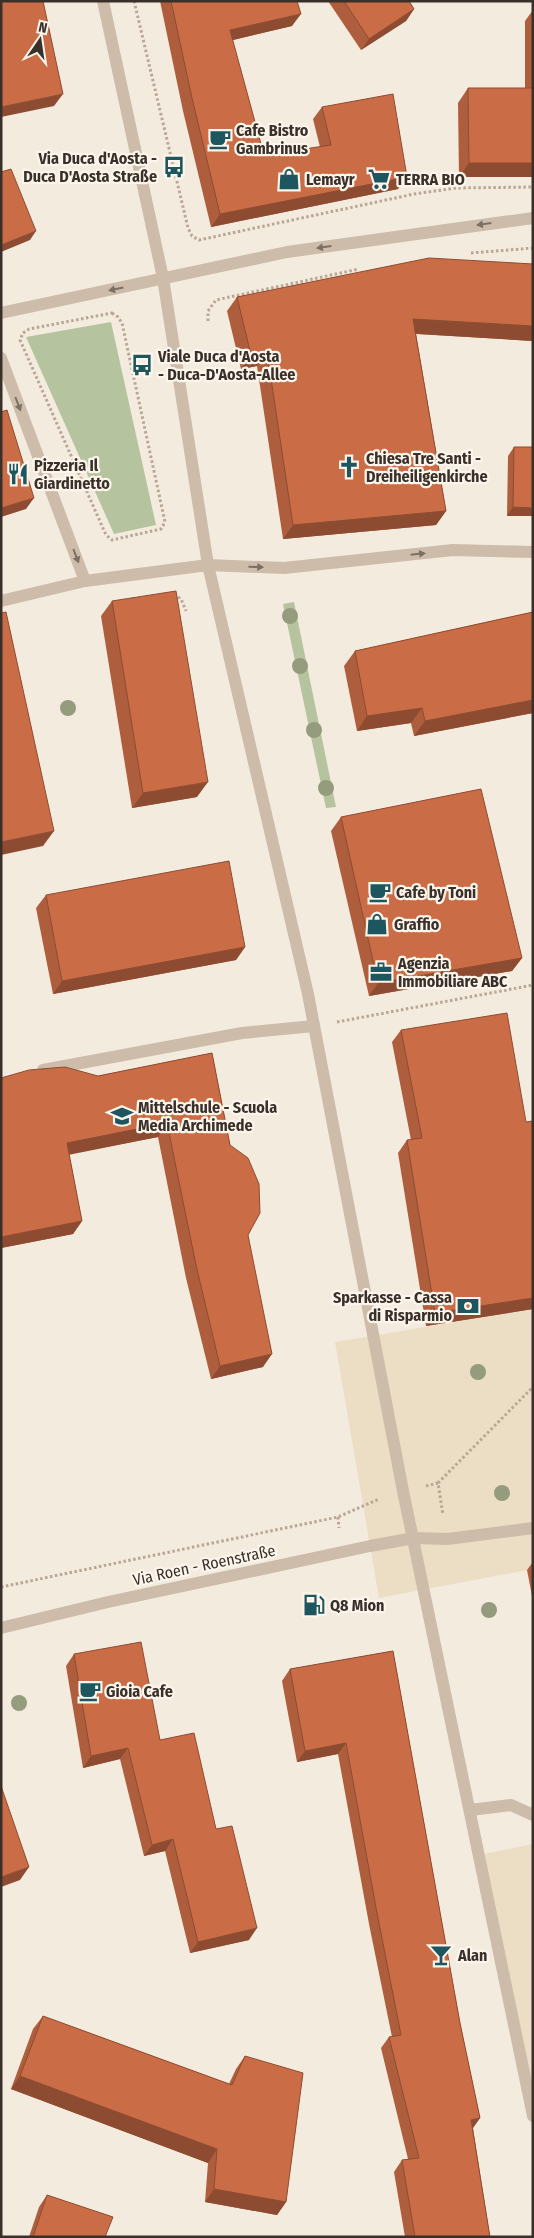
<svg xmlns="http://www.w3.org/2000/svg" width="534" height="2238" font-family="'Fira Sans Condensed',sans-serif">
<rect width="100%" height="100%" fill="#f4ebdf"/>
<g fill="#b5c49e">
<polygon points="111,322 156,525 114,534 26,337"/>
<polygon points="294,602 336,807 326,808 283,604"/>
</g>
<g fill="#ecddc5">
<polygon points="533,1309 533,1569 379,1598 335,1342"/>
<polygon points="533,1844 533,2116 479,1855"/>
</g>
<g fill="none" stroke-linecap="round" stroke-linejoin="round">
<g stroke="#b9a694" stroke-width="3" stroke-dasharray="2.5 2.5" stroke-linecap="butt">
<polyline points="134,1 188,228 192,236 199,240 414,194 456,188 533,187"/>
<polyline points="471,253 533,248"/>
<polygon points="112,313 118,317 122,323 165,522 161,529 112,540 106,535 20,340 23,333 29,329"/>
<polyline points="208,321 208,311 216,300 359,269"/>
<polyline points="174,594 181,599 186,611"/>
<polyline points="337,1022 533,985"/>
<polyline points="438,1483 533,1387"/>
<polyline points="426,1486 438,1483 443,1515"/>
<polyline points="338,1517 339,1528"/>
<polyline points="1,1587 338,1517 379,1499"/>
</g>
<g stroke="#cdbcaa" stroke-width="12">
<polyline points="103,1 163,278 208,565 308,994 403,1491 533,2116"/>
<polyline points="1,313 287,252 533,218"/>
<polyline points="1,358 85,581"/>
<polyline points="1,601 85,581 208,565 284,568 453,550 533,552"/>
<polyline points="43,1070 242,1033 314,1026"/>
<polyline points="1,1628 108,1602 370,1546 414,1538 447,1539 533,1528"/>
<polyline points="470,1810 511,1805 533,1815"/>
</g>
</g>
<g fill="#959b7d">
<circle cx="290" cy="616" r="8"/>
<circle cx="300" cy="666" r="8"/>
<circle cx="68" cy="708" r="8"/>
<circle cx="314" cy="730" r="8"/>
<circle cx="326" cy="788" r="8"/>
<circle cx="478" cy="1372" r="8"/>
<circle cx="502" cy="1493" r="8"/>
<circle cx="489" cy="1610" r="8"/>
<circle cx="19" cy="1703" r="8"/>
</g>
<g fill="#ae5e3c">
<polygon points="160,1 297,1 292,26 232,40 264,155 320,147 313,119 322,107 398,189 211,227 183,111"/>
<polygon points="328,1 409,1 414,9 406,21 361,50"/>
<polygon points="533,10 533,177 459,177 458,103 468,88 525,88 525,21"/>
<polygon points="533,264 533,341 416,334 446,511 436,525 283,539 257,366 241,369 227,311 237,297"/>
<polygon points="514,447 533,516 507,516 508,456"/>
<polygon points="112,601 197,797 132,808 101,616"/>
<polygon points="533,612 533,713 414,736 411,723 357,731 344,666 355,651"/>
<polygon points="341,817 522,958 512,971 369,996 331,831"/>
<polygon points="46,895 245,947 236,960 53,994 36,908"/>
<polygon points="401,1030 533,1309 426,1326 398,1153 407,1140 411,1140 392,1042"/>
<polygon points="212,1053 248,1235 263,1367 211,1379 186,1278 158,1137 69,1154 82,1221 73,1234 1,1248 98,1076"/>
<polygon points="533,1562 533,1601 527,1570"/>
<polygon points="393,1651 460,2023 480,2118 473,2128 490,2237 405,2237 394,2172 402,2160 408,2159 381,2048 389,2037 392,2037 369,1924 338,1754 297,1762 282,1681 290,1669"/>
<polygon points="74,1654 160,1740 216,1829 249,1940 190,1953 165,1851 144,1856 120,1759 83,1768 66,1666"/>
<polygon points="43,2016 229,2084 236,2069 245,2056 286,2202 277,2215 205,2202 208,2163 11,2089 33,2029"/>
<polygon points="47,2195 105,2237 29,2237 39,2207"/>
</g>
<g fill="#8d4c31">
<polygon points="414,9 406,21 361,50 369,39"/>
<polygon points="301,14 292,26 221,43 230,30"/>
<polygon points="63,94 54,106 1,117 1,107"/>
<polygon points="469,163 533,163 533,177 459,177"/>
<polygon points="407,177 398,189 211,227 220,214"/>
<polygon points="36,231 30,240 1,252 1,245"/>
<polygon points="413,319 533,326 533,341 403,333"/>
<polygon points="267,352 257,366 241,369 251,355"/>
<polygon points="34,498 26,509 1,517 1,508"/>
<polygon points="513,507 533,508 533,516 507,516"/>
<polygon points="446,511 436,525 283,539 293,525"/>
<polygon points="533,700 533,713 414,736 425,721"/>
<polygon points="422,708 411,723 357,731 367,716"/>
<polygon points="208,782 197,797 132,808 143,793"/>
<polygon points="54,831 43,846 1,855 1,842"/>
<polygon points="245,947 236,960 53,994 62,981"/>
<polygon points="522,958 512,971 369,996 378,983"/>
<polygon points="167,1123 158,1137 58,1157 67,1143"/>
<polygon points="82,1221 73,1234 1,1248 1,1237"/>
<polygon points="533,1298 533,1309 426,1326 435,1313"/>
<polygon points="272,1354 263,1367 211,1379 220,1366"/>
<polygon points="346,1743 338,1754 297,1762 305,1751"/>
<polygon points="128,1748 120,1759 83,1768 91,1756"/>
<polygon points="173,1839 165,1851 144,1856 152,1845"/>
<polygon points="29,1867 20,1880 1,1887 1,1877"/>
<polygon points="257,1928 249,1940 190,1953 198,1942"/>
<polygon points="20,2076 217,2149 208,2163 11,2089"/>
<polygon points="480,2118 472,2129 471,2120"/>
<polygon points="214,2189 286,2202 277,2215 205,2202"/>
</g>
<g fill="#ca6d46" stroke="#8d4c31">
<polygon points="1,1 43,1 63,94 1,107"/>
<polygon points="171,1 297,1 301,14 230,30 264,155 331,145 322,107 393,94 407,177 220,214 192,98"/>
<polygon points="344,1 409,1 414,9 369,39"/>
<polygon points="468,88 533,88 533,163 469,163"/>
<polygon points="11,169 36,231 1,245 1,172"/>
<polygon points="429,258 533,264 533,326 413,319 446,511 293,525 267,352 251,355 237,297"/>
<polygon points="7,410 34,498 1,508 1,412"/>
<polygon points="514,447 533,447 533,508 513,507"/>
<polygon points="176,591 208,782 143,793 112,601"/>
<polygon points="6,612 54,831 1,842 1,613"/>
<polygon points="533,612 533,700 425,721 422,708 367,716 355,651"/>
<polygon points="481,789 522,958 378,983 341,817"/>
<polygon points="229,861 245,947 62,981 46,895"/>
<polygon points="507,1013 526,1122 533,1121 533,1298 435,1313 407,1140 422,1138 401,1030"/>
<polygon points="212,1053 230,1145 248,1158 259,1184 260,1213 248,1235 272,1354 220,1366 196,1265 167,1123 67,1143 82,1221 1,1237 1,1078 29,1070 65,1067 98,1076"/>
<polygon points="141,1642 160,1740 194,1733 216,1829 232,1826 257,1928 198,1942 173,1839 152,1845 128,1748 91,1756 74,1654"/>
<polygon points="393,1651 460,2023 480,2118 471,2120 490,2237 415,2237 402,2160 419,2158 389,2037 401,2035 377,1913 346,1743 305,1751 290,1669"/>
<polygon points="1,1786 29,1867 1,1877"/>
<polygon points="43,2016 232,2085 245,2056 303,2073 286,2202 214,2189 217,2149 20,2076"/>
<polygon points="47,2195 113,2217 105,2237 33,2237"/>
</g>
<defs><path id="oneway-solid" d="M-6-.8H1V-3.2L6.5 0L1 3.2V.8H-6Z" transform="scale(1.25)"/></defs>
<g fill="#7c6f64">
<use href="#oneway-solid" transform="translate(484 224) rotate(172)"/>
<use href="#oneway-solid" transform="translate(324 247) rotate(172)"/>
<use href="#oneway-solid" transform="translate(116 289) rotate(168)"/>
<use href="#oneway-solid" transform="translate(18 404) rotate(69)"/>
<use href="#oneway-solid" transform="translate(418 554) rotate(-6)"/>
<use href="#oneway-solid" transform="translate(76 556) rotate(69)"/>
<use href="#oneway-solid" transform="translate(256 567) rotate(2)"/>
</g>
<defs>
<g id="cafe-bare" transform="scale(1.725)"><path d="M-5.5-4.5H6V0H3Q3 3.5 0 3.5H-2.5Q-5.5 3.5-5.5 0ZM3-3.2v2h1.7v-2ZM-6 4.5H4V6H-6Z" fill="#1d565e" stroke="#fbf5ec" stroke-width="2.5" paint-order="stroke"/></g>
<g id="bus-bare" transform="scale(1.725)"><path d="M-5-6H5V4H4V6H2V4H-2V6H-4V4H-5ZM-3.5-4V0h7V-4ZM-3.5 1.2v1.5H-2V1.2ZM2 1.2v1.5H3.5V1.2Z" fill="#1d565e" stroke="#fbf5ec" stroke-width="2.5" paint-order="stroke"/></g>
<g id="shop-bare" transform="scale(1.725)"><path d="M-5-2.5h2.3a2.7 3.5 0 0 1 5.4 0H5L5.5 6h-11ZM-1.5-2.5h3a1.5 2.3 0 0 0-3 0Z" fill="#1d565e" stroke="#fbf5ec" stroke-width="2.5" paint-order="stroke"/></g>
<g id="supermarket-bare" transform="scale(1.725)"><path d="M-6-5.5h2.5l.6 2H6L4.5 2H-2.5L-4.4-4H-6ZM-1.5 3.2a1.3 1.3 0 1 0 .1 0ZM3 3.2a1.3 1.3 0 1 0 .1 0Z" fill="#1d565e" stroke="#fbf5ec" stroke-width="2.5" paint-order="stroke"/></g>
<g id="church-bare" transform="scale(1.725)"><path d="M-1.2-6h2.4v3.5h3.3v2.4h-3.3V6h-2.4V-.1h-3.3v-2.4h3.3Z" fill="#1d565e" stroke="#fbf5ec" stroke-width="2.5" paint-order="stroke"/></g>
<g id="restaurant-bare" transform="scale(1.725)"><path d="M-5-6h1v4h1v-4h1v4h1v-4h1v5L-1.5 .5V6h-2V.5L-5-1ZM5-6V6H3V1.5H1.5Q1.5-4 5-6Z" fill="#1d565e" stroke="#fbf5ec" stroke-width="2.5" paint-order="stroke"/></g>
<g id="office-bare" transform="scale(1.725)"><path d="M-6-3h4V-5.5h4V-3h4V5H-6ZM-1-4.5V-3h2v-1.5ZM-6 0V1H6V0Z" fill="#1d565e" stroke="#fbf5ec" stroke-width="2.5" paint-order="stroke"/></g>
<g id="school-bare" transform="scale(1.725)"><path d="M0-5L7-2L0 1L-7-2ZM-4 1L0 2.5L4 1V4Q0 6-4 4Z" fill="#1d565e" stroke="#fbf5ec" stroke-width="2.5" paint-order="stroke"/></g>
<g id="bank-bare" transform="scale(1.725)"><path d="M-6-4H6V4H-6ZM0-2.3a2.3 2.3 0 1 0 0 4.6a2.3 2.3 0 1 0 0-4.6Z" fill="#1d565e" stroke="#fbf5ec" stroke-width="2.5" paint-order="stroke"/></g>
<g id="fuel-bare" transform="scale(1.725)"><path d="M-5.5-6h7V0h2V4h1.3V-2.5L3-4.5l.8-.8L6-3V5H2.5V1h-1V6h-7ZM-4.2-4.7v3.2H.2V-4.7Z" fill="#1d565e" stroke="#fbf5ec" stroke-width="2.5" paint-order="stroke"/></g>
<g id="bar-bare" transform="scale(1.725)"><path d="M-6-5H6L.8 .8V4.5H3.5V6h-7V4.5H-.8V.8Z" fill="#1d565e" stroke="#fbf5ec" stroke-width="2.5" paint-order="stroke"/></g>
</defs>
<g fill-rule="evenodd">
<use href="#cafe-bare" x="220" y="139"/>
<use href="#bus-bare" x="174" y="167"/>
<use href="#shop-bare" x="289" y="179"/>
<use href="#supermarket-bare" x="379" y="179"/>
<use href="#bus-bare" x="142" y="365"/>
<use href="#church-bare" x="349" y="467"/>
<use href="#restaurant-bare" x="18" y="474"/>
<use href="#cafe-bare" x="380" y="892"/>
<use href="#shop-bare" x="377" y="924"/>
<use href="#office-bare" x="381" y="972"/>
<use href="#school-bare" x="122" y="1116"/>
<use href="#bank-bare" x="468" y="1306"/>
<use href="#fuel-bare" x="314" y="1605"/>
<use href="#cafe-bare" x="90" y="1691"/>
<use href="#bar-bare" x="441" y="1955"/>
</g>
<g text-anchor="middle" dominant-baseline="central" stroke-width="4.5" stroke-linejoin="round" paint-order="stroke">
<g font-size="16" font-weight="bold" fill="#3a302a" stroke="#fbf5ec" text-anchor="start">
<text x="236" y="130">Cafe Bistro<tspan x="236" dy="18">Gambrinus</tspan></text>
<text x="157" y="158" text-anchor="end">Via Duca d'Aosta -<tspan x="157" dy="18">Duca D'Aosta Straße</tspan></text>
<text x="306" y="179">Lemayr</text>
<text x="396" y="179">TERRA BIO</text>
<text x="158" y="356">Viale Duca d'Aosta<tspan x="158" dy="18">- Duca-D'Aosta-Allee</tspan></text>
<text x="366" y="458">Chiesa Tre Santi -<tspan x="366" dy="18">Dreiheiligenkirche</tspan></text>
<text x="34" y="465">Pizzeria Il<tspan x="34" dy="18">Giardinetto</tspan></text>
<text x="396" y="892">Cafe by Toni</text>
<text x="394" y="924">Graffio</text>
<text x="398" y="963">Agenzia<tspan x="398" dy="18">Immobiliare ABC</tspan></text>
<text x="138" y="1107">Mittelschule - Scuola<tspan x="138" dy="18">Media Archimede</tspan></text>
<text x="452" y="1297" text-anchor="end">Sparkasse - Cassa<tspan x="452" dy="18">di Risparmio</tspan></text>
<text x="330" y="1605">Q8 Mion</text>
<text x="106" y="1691">Gioia Cafe</text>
<text x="458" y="1955">Alan</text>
</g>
<g font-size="16" fill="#3a302a" stroke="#fbf5ec">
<text transform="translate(204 1565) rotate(-12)">Via Roen - Roenstraße</text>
</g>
</g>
<rect width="534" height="2238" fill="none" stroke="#3a302a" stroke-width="5"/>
<g transform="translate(40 40) rotate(13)" stroke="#fbf5ec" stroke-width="4" paint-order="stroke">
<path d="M0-4L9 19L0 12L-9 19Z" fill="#3a302a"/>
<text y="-8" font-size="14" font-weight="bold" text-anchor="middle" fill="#3a302a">N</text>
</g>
</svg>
